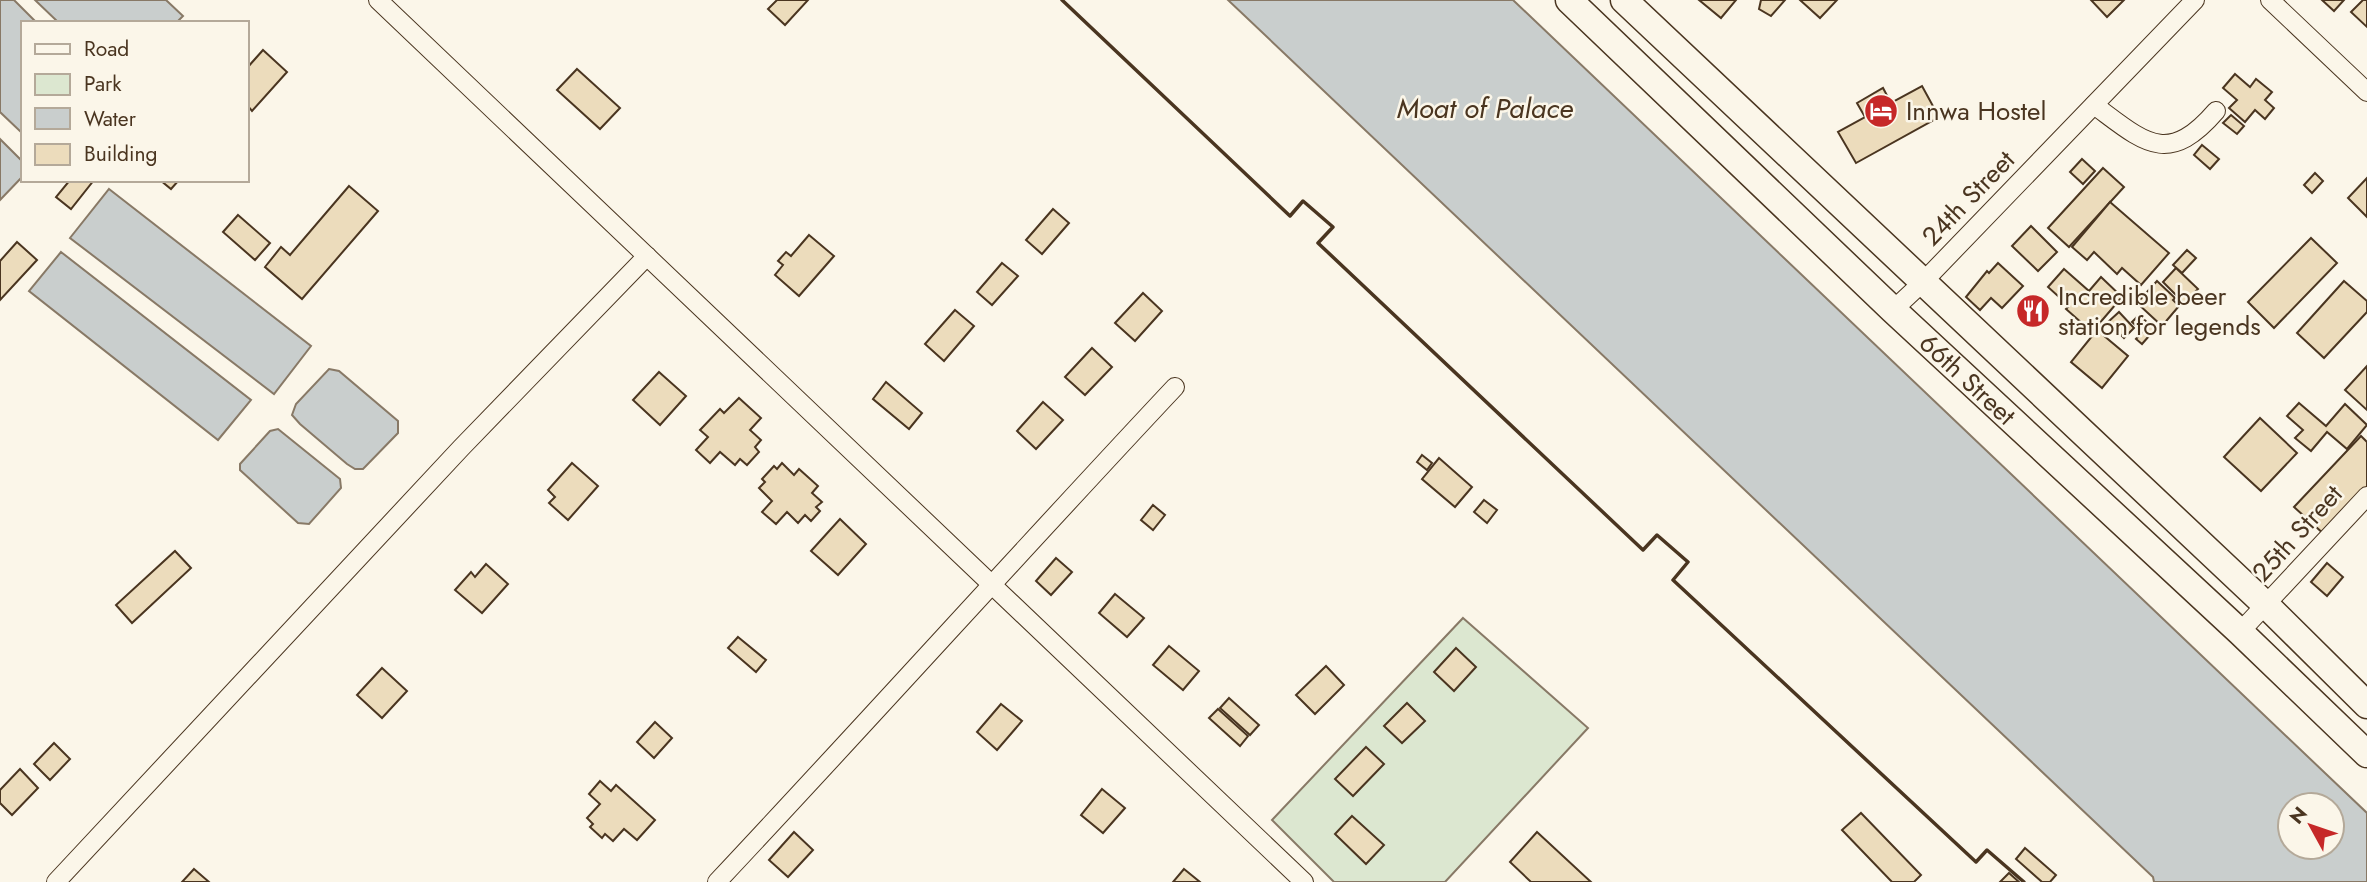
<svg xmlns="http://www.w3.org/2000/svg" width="2367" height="882" font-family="Jost,sans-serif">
<rect width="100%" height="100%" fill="#fbf6e9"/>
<polygon fill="#dce7d0" stroke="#887966" stroke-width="2" points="1463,618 1588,728 1445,882 1334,882 1272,820"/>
<g fill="#c9cecd" stroke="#887966" stroke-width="2" fill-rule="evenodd">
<polygon points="0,0 14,0 37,23 23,23 23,134 0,112"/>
<polygon points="35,0 166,0 183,16 176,23 59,23"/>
<path d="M1228,0H1513L2367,813V882H2154L2153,877ZM2290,805H2332V847H2290Z"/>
<polygon points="0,139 23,162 23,176 0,200"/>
<polygon points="109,189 311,346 274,394 70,238"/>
<polygon points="61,252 251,400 218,440 29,291"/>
<polygon points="329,369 339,371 398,421 398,433 363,469 355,469 347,464 300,424 292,415 296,404"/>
<polygon points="278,429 340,479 341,488 309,524 298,523 240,470 240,464 270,431"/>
</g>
<g fill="#ecdcbc" stroke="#4a3520" stroke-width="2">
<polygon points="777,0 808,0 785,25 768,9"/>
<polygon points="1699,0 1736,0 1721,18"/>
<polygon points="1761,0 1785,0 1771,16 1759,9"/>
<polygon points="1800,0 1837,0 1820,18"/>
<polygon points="2091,0 2124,0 2107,17"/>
<polygon points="2322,0 2344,0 2334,11"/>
<polygon points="2363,0 2367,0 2367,27 2351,12"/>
<polygon points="263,50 287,72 252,111 247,105 247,68"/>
<polygon points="577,69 620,108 600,129 557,90"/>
<polygon points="2235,74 2250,87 2256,79 2272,92 2265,100 2274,108 2265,119 2255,110 2245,122 2229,108 2237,100 2223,88"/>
<polygon points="1922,86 1939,117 1856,163 1838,132 1865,117 1857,103 1883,88 1891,103"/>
<polygon points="2231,115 2244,126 2237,134 2223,123"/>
<polygon points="2202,145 2219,159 2210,169 2194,155"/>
<polygon points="2082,159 2095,171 2083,184 2070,172"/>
<polygon points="2103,168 2124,187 2069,247 2048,228"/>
<polygon points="2315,173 2323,181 2312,193 2304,185"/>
<polygon points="2367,178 2367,217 2348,198"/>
<polygon points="70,180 94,180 71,209 56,197"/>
<polygon points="160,180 179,180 171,189"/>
<polygon points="349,186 378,211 302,299 265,267 281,247 290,255"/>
<polygon points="2110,202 2169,253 2141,285 2122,268 2117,274 2094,252 2087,260 2072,247"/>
<polygon points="1053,209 1069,223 1042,254 1026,240"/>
<polygon points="238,215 270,243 255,260 223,232"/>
<polygon points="2031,226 2057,252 2038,271 2012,246"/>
<polygon points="809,235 834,256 799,296 775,275 783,265 778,261 786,252 791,256"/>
<polygon points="2311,238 2337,263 2274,328 2248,302"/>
<polygon points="17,242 37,260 0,300 0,261"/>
<polygon points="2187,250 2196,258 2182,273 2173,265"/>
<polygon points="1002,263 1018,276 992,305 977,292"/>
<polygon points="1998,263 2023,286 2002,308 1991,298 1980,310 1966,297 1987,271 1989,273"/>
<polygon points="2176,268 2198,289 2184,303 2163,282"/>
<polygon points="2064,269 2089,291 2101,277 2122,297 2092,332 2066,309 2069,306 2048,287"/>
<polygon points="2157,281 2175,298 2173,300 2179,306 2162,326 2137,303"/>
<polygon points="2344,281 2367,301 2367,312 2324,358 2297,333"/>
<polygon points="1143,293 1162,311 1135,341 1115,323"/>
<polygon points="955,310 974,326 944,361 925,344"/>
<polygon points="2119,312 2134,328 2124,338 2108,322"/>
<polygon points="2139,315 2149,324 2142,331 2132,322"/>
<polygon points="2150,323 2156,328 2142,344 2136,339"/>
<polygon points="2097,330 2128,356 2102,388 2071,362"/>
<polygon points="1092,348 1112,367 1085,395 1065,377"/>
<polygon points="2367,366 2367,410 2345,390"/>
<polygon points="659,372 686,396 660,425 633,400"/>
<polygon points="886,382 922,413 909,429 873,399"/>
<polygon points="739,398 761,418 750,430 761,440 755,447 759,452 747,465 740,459 735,465 720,452 710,463 696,450 708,437 700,430 720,409 724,413"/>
<polygon points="1043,402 1063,420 1036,449 1017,431"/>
<polygon points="2299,403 2326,426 2345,404 2367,425 2347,449 2327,432 2311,451 2295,438 2303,430 2287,416"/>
<polygon points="2260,418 2297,453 2261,491 2224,457"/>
<polygon points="2361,436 2367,442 2367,490 2325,535 2294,507"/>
<polygon points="1422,455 1432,463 1427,470 1417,462"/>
<polygon points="1439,458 1472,487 1455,507 1422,479"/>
<polygon points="572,463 598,486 568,520 549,503 555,497 548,490"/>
<polygon points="782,463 794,475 799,469 818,486 812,493 822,502 816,507 820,511 811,521 805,515 798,523 787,512 776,524 762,512 772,501 759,488 765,482 762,479 774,466 777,469"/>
<polygon points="1484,500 1497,510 1487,523 1474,512"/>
<polygon points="1153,505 1165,515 1153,530 1141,520"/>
<polygon points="840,519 866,544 838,575 811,551"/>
<polygon points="175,551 191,568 132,623 116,605"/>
<polygon points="1056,558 1072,572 1051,595 1036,581"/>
<polygon points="2327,563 2343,577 2327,596 2311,582"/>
<polygon points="486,564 508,584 482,613 455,590 471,572 475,577"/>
<polygon points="1115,594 1144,618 1127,637 1099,613"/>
<polygon points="738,637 766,660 756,672 728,648"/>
<polygon points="1169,646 1199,671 1183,690 1153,665"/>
<polygon points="1456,648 1476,667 1454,691 1434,672"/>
<polygon points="1326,666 1344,685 1315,714 1296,695"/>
<polygon points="382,668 407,691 382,718 357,695"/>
<polygon points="1229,698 1259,725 1250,735 1220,708"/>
<polygon points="1407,703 1425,721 1402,743 1384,726"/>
<polygon points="1001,704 1022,721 997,750 977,732"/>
<polygon points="1218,709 1248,736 1240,746 1209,718"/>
<polygon points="655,722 672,738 654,758 637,742"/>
<polygon points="54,743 70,759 50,780 34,764"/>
<polygon points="1366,747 1384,764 1353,796 1335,779"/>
<polygon points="20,769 38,788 12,815 0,803 0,790"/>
<polygon points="600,781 611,791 616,785 655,820 637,840 624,829 613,841 605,834 602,838 590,827 593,824 587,818 600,804 589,794"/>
<polygon points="1102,789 1125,808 1103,833 1081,815"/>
<polygon points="1861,813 1921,875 1914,882 1892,882 1842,830"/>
<polygon points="1352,816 1384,845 1366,864 1335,834"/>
<polygon points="794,832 813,850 788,877 769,860"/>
<polygon points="1537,832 1591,882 1531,882 1510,862"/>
<polygon points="2025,848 2056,875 2050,882 2042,882 2016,859"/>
<polygon points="194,869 209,882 182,882"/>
<polygon points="1184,869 1200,882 1173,882"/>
<polygon points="2009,873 2019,882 2000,882"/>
</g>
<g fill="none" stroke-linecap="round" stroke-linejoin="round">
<g stroke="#4a3520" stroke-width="20">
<g id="street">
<polyline points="378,0 1304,882"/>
<polyline points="2270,0 2367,92"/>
<path d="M2094,105C2143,141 2167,168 2216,111"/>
<polyline points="1893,310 1923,282 2195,0"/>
<polyline points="2240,632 2367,496"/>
<polyline points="56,882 461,448 647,256"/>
<path d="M717,882C871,718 1021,551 1175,387"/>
</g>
</g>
<g stroke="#4a3520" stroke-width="29">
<g id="primary">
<path id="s1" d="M1569,0L1893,310L2240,632L2367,754"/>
<polyline points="1624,0 2267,606 2367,705"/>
</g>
</g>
<use href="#street" stroke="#fbf6e9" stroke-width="18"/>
<use href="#primary" stroke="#fbf6e9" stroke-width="26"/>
<polyline stroke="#4a3520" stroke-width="3.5" points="1062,0 1290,216 1303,201 1333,227 1318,243 1643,550 1657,535 1688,562 1673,580 1976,862 1987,850 2024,882"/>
</g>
<defs>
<g id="hotel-disc" transform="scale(1.75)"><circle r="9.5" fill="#c62828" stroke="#fbf6e9"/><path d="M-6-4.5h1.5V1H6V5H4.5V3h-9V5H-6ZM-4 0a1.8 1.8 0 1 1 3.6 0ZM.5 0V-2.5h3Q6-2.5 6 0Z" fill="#fff"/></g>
<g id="restaurant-disc" transform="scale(1.75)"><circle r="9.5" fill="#c62828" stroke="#fbf6e9"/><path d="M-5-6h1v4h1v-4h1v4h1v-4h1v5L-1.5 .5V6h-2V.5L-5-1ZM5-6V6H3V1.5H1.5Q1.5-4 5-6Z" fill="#fff"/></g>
</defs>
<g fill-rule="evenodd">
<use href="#hotel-disc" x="1881" y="111"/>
<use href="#restaurant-disc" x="2033" y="311"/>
</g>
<g text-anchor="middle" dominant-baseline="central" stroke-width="5" stroke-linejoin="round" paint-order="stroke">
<g font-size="26" fill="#4a3520" stroke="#fbf6e9" text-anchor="start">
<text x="1906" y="111">Innwa Hostel</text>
<text x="2058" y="296">Incredible beer<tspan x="2058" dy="30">station for legends</tspan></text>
</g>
<g font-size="26" fill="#4a3520" stroke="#fbf6e9">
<text transform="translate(1968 198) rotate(-46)">24th Street</text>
<text stroke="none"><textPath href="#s1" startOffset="550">66th Street</textPath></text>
<text transform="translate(2297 533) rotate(-48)">25th Street</text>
</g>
<g font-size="28" font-style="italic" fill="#4a3520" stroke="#fbf6e9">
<text x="1485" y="108">Moat of Palace</text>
</g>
</g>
<rect x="21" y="21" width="228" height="161" fill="#fbf6e9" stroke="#b4a999" stroke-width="2"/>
<rect x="35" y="44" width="35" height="10" fill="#fbf6e9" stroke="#b4a999" stroke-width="2"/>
<text x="84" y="56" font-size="21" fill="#4a3520">Road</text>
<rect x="35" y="74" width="35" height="21" fill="#dce7d0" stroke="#b4a999" stroke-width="2"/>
<text x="84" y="91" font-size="21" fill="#4a3520">Park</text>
<rect x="35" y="108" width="35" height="21" fill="#c9cecd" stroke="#b4a999" stroke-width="2"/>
<text x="84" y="126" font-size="21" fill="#4a3520">Water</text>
<rect x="35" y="144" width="35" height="21" fill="#ecdcbc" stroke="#b4a999" stroke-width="2"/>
<text x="84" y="161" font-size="21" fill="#4a3520">Building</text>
<g transform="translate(2311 826) rotate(310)"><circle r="33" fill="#fbf6e9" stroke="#b4a999" stroke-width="2"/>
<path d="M0-5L12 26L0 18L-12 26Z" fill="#c62828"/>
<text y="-10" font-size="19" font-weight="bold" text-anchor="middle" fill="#4a3520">N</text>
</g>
</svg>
